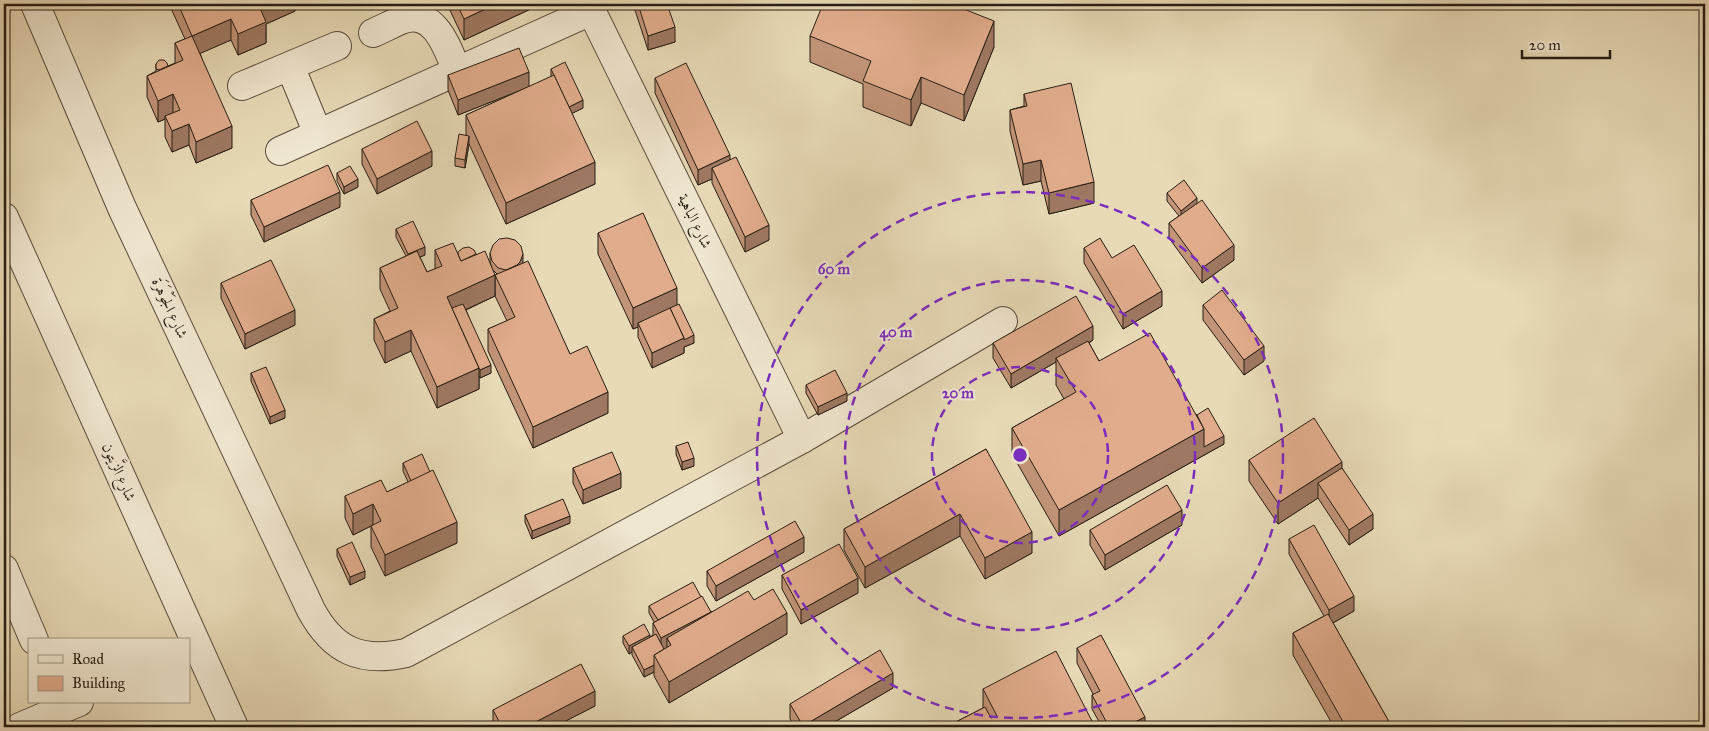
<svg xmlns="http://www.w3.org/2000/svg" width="1709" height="731" font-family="'IM FELL Great Primer',Amiri,serif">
<rect width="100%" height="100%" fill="#e8dab7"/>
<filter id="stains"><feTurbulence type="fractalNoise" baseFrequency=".004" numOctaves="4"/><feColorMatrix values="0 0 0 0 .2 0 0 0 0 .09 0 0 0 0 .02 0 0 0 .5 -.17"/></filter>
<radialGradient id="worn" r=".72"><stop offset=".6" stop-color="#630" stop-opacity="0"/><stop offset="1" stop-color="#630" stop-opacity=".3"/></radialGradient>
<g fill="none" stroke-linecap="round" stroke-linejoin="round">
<g stroke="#584d3c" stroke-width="30">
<g id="minor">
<path d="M35,4L122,208L311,610C333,651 361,663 406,653L802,439L1003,321"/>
<polyline points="588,4 802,439"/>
<path d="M373,33C382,29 392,24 401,20C435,7 447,48 457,71"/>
<polyline points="290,66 318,134"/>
<polyline points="242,86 337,46"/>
<polyline points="280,151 591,11"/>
<polyline points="4,217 234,727"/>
<polyline points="4,569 34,640"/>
<polyline points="20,727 79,702"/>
</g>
</g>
<use href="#minor" stroke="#f0e7d0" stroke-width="28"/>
</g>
<g fill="#c29478" stroke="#281e13">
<polygon points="169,4 295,4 295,11 266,24 266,43 238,55 231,40 200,53 232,148 196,163 189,145 172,152 165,137 165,119 158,122 147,97 147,76 156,71 156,64 168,66 175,63 175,43 185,39"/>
<polygon points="447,4 535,4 535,7 464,40"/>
<polygon points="633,4 667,4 675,42 648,50"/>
<polygon points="810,36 994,47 964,121 921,103 911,126 863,107 863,84 810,62"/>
<polygon points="551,69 583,108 572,113 595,184 506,224 469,144 465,168 455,166 455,158 466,135 466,115 524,89 458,115 448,90 448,75 529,87 551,77"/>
<polygon points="655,78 730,159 769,240 745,252 712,183 712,179 698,185 655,93"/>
<polygon points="1024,94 1094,203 1049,214 1041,181 1023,185 1010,131 1010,110 1024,106"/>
<polygon points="362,149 432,166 377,194 362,164"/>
<polygon points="337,173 358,187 344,194 337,181"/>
<polygon points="1167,193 1197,203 1234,260 1202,283 1169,238 1169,223 1179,216 1167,201"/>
<polygon points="251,200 340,207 264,242 251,215"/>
<polygon points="396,229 425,255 420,257 427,272 435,269 435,250 458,254 476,254 491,266 490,261 490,253 523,263 570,354 608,413 533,448 488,351 488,329 507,321 495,296 495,275 497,274 493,270 495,296 466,310 491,373 480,378 479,376 479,389 437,408 411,351 385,363 374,340 374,319 390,311 380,289 380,268 406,256 396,237"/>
<polygon points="598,233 677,305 694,343 684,347 684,353 652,368 638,337 638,327 633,329 598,254"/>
<polygon points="1084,248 1162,306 1123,329 1084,263"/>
<polygon points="221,283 295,325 245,349 221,298"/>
<polygon points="1203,305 1264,361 1244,375 1203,320"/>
<polygon points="1093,340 1089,343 1099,361 1197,415 1224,444 1059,536 1012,454 1012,428 1064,399 1056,385 1056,362 1011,388 993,358 993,343"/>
<polygon points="251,373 285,418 270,424 251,381"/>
<polygon points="806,385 847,401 818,415 806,393"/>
<polygon points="676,446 694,466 682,470 676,454"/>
<polygon points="986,449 1032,553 985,579 960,536 865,588 844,550 844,529"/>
<polygon points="1249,460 1342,468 1373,529 1349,545 1318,498 1278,524 1249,481"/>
<polygon points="403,463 457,543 385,576 371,547 371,526 373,525 353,535 345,518 345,496 387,492 408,482 403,471"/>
<polygon points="573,468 621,488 583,504 573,483"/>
<polygon points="525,515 570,523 532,539 525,522"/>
<polygon points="1182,525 1105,570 1090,545 1090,530"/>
<polygon points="1289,539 1354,611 1333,623 1392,727 1334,727 1293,655 1293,633 1324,616 1289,554"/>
<polygon points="337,549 365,578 350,585 337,556"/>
<polygon points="804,552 716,601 707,586 707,571"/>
<polygon points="782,575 858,593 801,624 782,589"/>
<polygon points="701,597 711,612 754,600 787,634 669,703 654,676 654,672 644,677 632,655 632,652 629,654 623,643 623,636 650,637 653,635 653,623 654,622 649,613 649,606"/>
<polygon points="1077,648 1145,727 1102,727 1092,709 1092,695 1093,694 1077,663"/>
<polygon points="893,688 826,727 795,727 790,719 790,704"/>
<polygon points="983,689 1095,727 950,727 950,725 983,708"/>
<polygon points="595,706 554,727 494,727 493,724 493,710"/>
</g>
<g fill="#9e7862" stroke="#281e13">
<polygon points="263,4 295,4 295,11 266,24 266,43 238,55 238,34 259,6"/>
<polygon points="496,4 535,4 535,7 464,40 464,19"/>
<polygon points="231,19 231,40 192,57 192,36"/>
<polygon points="994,21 994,47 964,121 964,95"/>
<polygon points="675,27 675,42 648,50 648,36"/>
<polygon points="529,72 529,87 458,115 458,100"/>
<polygon points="921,77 921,103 911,126 911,100"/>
<polygon points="173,94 173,116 165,116 165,119 158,122 158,101"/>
<polygon points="583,100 583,108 569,115 569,107"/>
<polygon points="189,124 189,145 172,152 172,131"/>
<polygon points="232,126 232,148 196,163 196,142"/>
<polygon points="469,136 469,144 465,168 465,160"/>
<polygon points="432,151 432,166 377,194 377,179"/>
<polygon points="730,155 730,170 712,168 712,179 698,185 698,170"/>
<polygon points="1041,160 1041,181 1023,185 1023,164"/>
<polygon points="595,162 595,184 506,224 506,203"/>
<polygon points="358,179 358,187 344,194 344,187"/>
<polygon points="1094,182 1094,203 1049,214 1049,193"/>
<polygon points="340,192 340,207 264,242 264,227"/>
<polygon points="1197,198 1197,206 1181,218 1181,211"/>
<polygon points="769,225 769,240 745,252 745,237"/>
<polygon points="1234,245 1234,260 1202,283 1202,268"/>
<polygon points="425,247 425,255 408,262 408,254"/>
<polygon points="523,254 523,262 520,270 506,270"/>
<polygon points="495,275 495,296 454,315 447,297"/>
<polygon points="677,288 677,309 638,323 638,327 633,329 633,308"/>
<polygon points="1162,291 1162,306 1123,329 1123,314"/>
<polygon points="295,310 295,325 245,349 245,334"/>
<polygon points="1093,326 1093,340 1058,361 1056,358 1056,362 1011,388 1011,374"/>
<polygon points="411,330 411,351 385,363 385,342"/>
<polygon points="694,335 694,343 684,347 684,353 652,368 652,353 684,338"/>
<polygon points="1264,346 1264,361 1244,375 1244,360"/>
<polygon points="491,365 491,373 480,378 480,370"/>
<polygon points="479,368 479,389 437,408 437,387"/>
<polygon points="608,392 608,413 533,448 533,427"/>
<polygon points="847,393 847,401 818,415 818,407"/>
<polygon points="285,410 285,418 270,424 270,417"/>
<polygon points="1204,429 1224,436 1224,444 1059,536 1059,510"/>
<polygon points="694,458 694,466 682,470 682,462"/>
<polygon points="1342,462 1342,483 1318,483 1318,498 1278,524 1278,503"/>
<polygon points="621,473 621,488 583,504 583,490"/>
<polygon points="373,504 373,525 353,535 353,514"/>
<polygon points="1182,510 1182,525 1105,570 1105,555"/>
<polygon points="960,514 960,536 865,588 865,567"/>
<polygon points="1373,514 1373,529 1349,545 1349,530"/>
<polygon points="570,516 570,523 532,539 532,531"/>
<polygon points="457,522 457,543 385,576 385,555"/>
<polygon points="1032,532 1032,553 985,579 985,558"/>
<polygon points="804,537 804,552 716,601 716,586"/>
<polygon points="365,571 365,578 350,585 350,577"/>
<polygon points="858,578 858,593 801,624 801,610"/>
<polygon points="1354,596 1354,611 1329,625 1329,610"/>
<polygon points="711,612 671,645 667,638 667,650 661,653 661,638"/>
<polygon points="787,613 787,634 669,703 669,682"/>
<polygon points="650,635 650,642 632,647 632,652 629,654 629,646"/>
<polygon points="654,665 654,672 644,677 644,670"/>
<polygon points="893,673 893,688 826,727 803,727 803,726"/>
<polygon points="595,691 595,706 554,727 526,727"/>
<polygon points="1145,717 1145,727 1125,727"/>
</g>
<g fill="#e1ac8c" stroke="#281e13">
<polygon points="178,4 263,4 259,6 266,22 238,34 231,19 192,36 232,126 196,142 189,124 172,131 165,116 180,110 173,94 158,101 147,76 183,60 175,43 192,36"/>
<polygon points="457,4 496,4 464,19"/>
<polygon points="638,4 667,4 675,27 648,36"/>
<polygon points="823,4 951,4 994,21 964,95 921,77 911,100 863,81 871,61 810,36"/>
<polygon points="519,48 529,72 458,100 448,75"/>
<polygon points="159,60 164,60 167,63 168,66 159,70 156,69 156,64"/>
<polygon points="565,62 583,100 569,107 551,69"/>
<polygon points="686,63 730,155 698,170 655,78"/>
<polygon points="554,75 595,162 506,203 466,115"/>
<polygon points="1071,83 1094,182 1049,193 1041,160 1023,164 1010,110 1027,106 1024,94"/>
<polygon points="417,121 432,151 377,179 362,149"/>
<polygon points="459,134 469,136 465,160 455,158"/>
<polygon points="736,157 769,225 745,237 712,168"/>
<polygon points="328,165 340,192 264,227 251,200"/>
<polygon points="350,166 358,179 344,187 337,173"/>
<polygon points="1184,180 1197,198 1181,211 1167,193"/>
<polygon points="1202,200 1234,245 1202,268 1169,223"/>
<polygon points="643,213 677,288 633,308 598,233"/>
<polygon points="413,221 425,247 408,254 396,229"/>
<polygon points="507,238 515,240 521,246 523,254 520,262 517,265 506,270 498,268 492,261 490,253 493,245 499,239"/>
<polygon points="1100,238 1112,258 1134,245 1162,291 1123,314 1084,248"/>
<polygon points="453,243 461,261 485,251 495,275 447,297 479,368 437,387 411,330 385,342 374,319 398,308 380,268 417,251 427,272 442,266 435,250"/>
<polygon points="469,247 474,250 476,254 461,261 458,254 458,252 463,248"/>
<polygon points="271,260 295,310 245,334 221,283"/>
<polygon points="528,261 570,354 587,346 608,392 533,427 488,329 515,317 495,275"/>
<polygon points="1222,290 1264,346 1244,360 1203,305"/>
<polygon points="1076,296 1093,326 1011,374 993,343"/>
<polygon points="463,304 491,365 480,370 452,308"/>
<polygon points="679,304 694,335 684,340 684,338 670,308"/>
<polygon points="670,308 684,338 652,353 638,323"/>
<polygon points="1150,333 1204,429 1059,510 1012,428 1076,392 1056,358 1088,341 1099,361"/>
<polygon points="266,367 285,410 270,417 251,373"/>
<polygon points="835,370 847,393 818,407 806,385"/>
<polygon points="1208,408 1224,436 1204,447 1204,429 1197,415"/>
<polygon points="1314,418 1342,462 1278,503 1249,460"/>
<polygon points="688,442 694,458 682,462 676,446"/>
<polygon points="986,449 1032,532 985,558 960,514 865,567 844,529"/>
<polygon points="612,452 621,473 583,490 573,468"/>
<polygon points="422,454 430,472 411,481 403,463"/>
<polygon points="1342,468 1373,514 1349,530 1318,483"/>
<polygon points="433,470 457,522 385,555 371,526 381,521 373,504 353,514 345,496 381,480 387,492"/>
<polygon points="1167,485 1182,510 1105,555 1090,530"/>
<polygon points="563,499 570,516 532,531 525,515"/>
<polygon points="795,521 804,537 716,586 707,571"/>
<polygon points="1314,525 1354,596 1329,610 1289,539"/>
<polygon points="352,542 365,571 350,577 337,549"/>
<polygon points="839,544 858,578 801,610 782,575"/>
<polygon points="693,582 701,597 658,620 649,606"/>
<polygon points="773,589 787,613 669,682 654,655 671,645 667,638 748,591 754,600"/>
<polygon points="702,596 711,612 661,638 653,623"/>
<polygon points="1328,614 1392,727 1346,727 1293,633"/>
<polygon points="644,624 650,635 629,646 623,636"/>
<polygon points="656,634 664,649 654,655 654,665 644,670 632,647"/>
<polygon points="1101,635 1145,717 1125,727 1109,727 1092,695 1100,691 1077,648"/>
<polygon points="880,650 893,673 803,726 790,704"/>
<polygon points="1056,651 1095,727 952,727 950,725 985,707 991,718 997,716 983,689"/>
<polygon points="581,664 595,691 526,727 502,727 493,710"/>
</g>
<g fill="none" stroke="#7b2cbf" stroke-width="2.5" stroke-dasharray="9 6">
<circle cx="1020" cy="455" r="88"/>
<circle cx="1020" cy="455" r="175"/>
<circle cx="1020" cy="455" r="263"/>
</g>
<g text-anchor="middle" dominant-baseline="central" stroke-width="4.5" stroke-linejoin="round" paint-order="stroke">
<g font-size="15" fill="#281e13" stroke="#f0e7d0">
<text transform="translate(695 221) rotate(64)">شارع الباهية</text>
<text transform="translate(170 308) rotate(65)">شارع الجَوْهَرَة</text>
<text transform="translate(119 472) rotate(66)">شارع الزَّيتون</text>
</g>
</g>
<circle cx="1020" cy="455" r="8" fill="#7b2cbf" stroke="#f0e7d0" stroke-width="2.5"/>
<g font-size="15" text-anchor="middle" font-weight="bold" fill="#7b2cbf" stroke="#f0e7d0" stroke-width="4.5" stroke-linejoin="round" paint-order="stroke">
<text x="834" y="274">60 m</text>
<text x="896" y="337">40 m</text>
<text x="958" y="398">20 m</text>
</g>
<rect width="1709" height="731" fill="none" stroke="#e8dab7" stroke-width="20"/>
<rect x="5" y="5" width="1699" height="721" fill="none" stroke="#281e13" stroke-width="2.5"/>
<rect x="10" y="10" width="1689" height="711" fill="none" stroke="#281e13"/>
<rect x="28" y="638" width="162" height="65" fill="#f0e7d0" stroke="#a09784"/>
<rect x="38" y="655" width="25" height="8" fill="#f0e7d0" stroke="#a09784"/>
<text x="72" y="664" font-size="15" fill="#281e13">Road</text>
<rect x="38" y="676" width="25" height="15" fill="#e1ac8c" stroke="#a09784"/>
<text x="72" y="688" font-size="15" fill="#281e13">Building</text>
<path d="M1522 50v8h88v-8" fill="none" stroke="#281e13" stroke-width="2.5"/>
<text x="1529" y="50" font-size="15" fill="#281e13" stroke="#f0e7d0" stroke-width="4" paint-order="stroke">20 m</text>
<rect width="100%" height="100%" filter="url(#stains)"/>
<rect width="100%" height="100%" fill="url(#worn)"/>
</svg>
